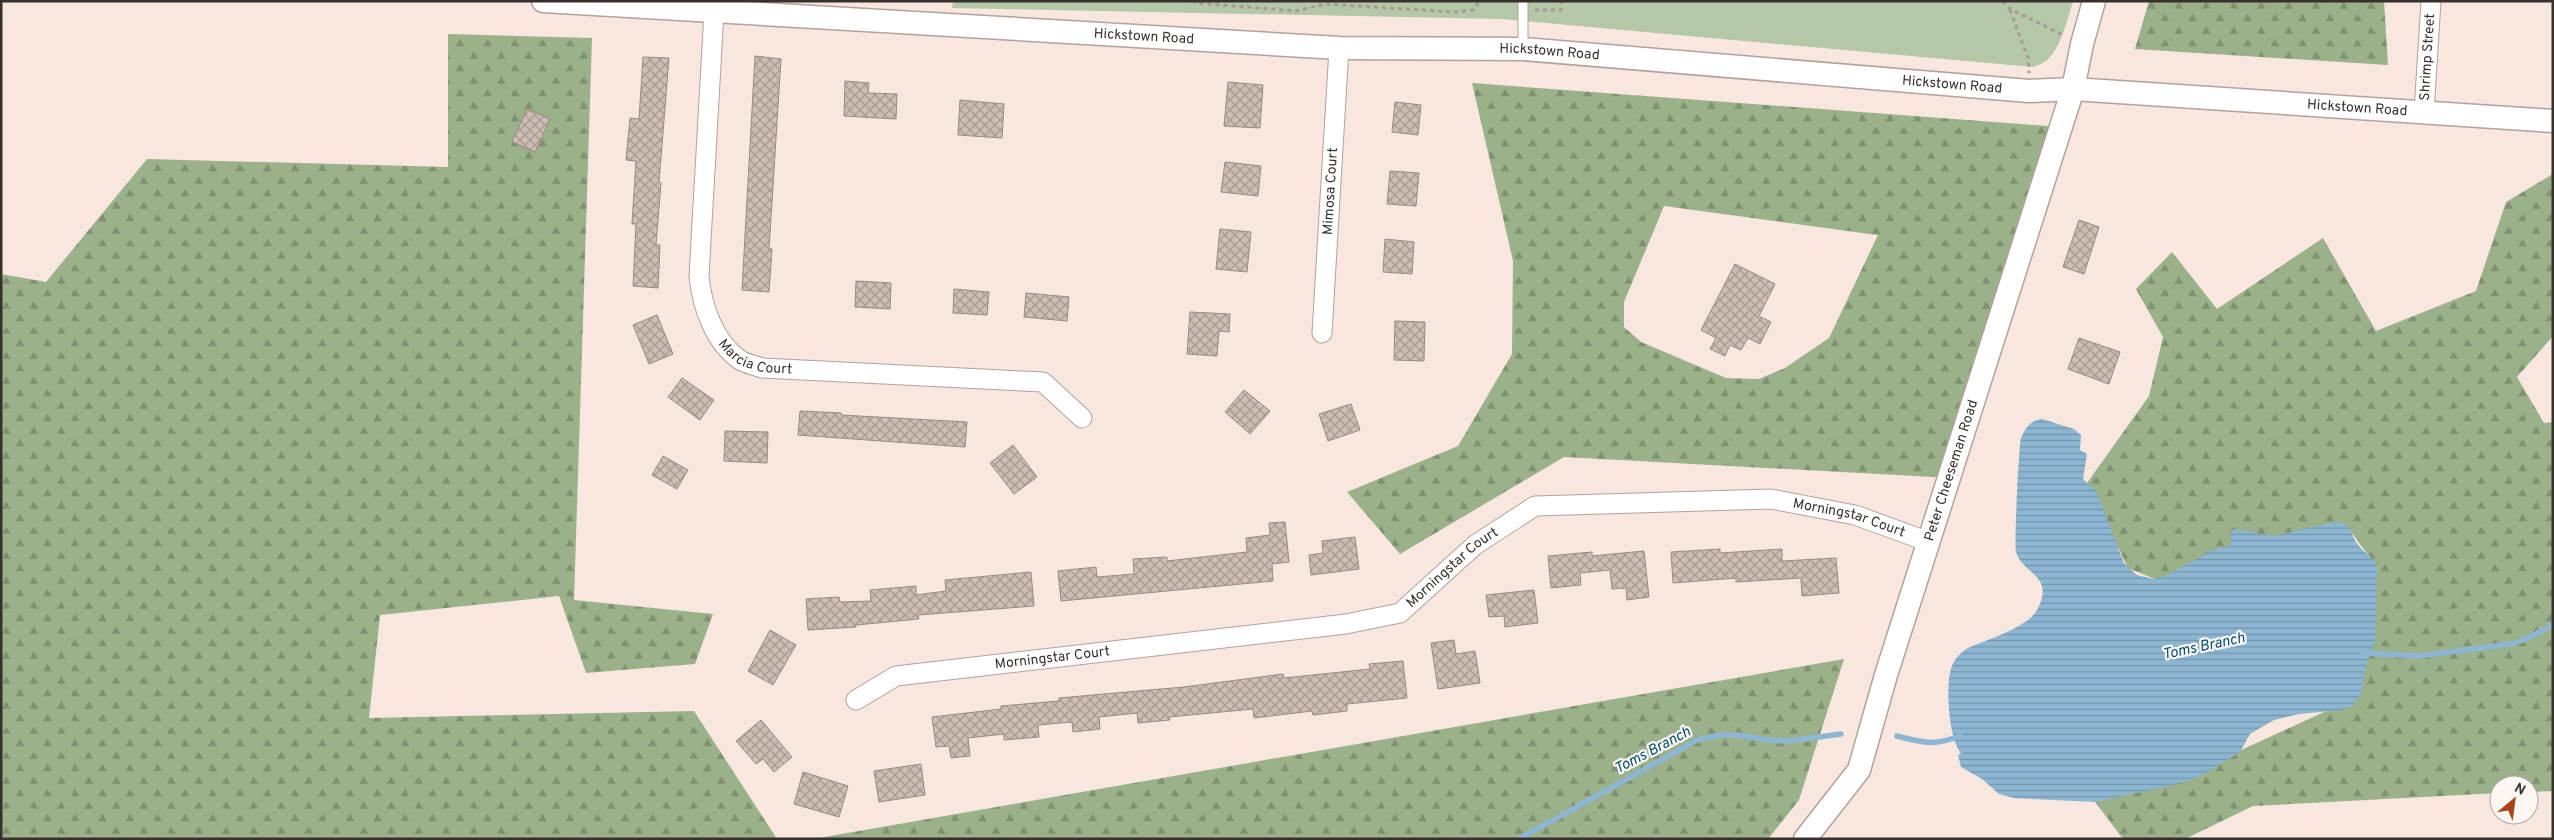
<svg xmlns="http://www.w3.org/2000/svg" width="2554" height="840" font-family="Overpass,sans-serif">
<defs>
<pattern id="forest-firs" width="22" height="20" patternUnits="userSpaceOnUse" patternTransform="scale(1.25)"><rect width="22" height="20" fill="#9bb18a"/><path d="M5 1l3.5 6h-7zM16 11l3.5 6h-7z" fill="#7f9171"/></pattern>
<pattern id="water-rules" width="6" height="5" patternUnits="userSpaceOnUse" patternTransform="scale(1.25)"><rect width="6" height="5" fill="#8cb6d2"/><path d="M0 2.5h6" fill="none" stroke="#7395ab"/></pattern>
<pattern id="building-cross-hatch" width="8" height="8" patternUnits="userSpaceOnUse" patternTransform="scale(1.25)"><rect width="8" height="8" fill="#cdbdb5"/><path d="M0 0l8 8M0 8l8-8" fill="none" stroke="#a79a94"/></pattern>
</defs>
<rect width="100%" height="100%" fill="#f8e7de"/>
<path fill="#b4c7a6" d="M953,1H2073C2067,20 2062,46 2047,60C2044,63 2038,65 2033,67L1502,19L952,8Z"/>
<g fill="url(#forest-firs)" fill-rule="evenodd">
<polygon points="2149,1 2384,1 2388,65 2135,49"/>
<polygon points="448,34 592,38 574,600 713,614 695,664 586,673 559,596 380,615 369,718 694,711 777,839 1,839 1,274 46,282 147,159 448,167"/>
<path d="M1472,83L2061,127L1951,478L1564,457L1400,554L1347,492L1458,446L1512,354L1513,261ZM1664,206L1877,235H1878L1829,338L1785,368L1759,379L1726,378L1641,342L1624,327V302Z"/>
<polygon points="2553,174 2553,336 2517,377 2544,423 2553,422 2553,791 2529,792 2529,785 2499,785 2499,793 2253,806 2185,839 2123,839 2084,787 2180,778 2361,695 2377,567 2346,525 2167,584 2128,568 2087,483 2149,396 2163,337 2136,289 2172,252 2217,309 2323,238 2376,331 2476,291 2506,202"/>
<polygon points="1844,659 1799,800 1768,839 813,839"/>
</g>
<path fill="url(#water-rules)" d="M2042,419L2074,429L2081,435L2080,450L2087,454L2083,479L2096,491L2100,501L2124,563L2137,575L2153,579L2165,576L2213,550L2231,546V532L2234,529L2274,536L2336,522C2352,522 2351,537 2359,546C2365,553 2373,558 2377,566L2375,641L2365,669L2361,695L2351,707L2341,710L2299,714L2274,720L2250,734L2240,752L2199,777L2173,785L2095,802L2014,798L1999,794L1982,779L1961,767L1958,755L1961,753C1949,740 1946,690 1950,673C1952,662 1958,654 1968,648C1986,640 2027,628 2037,610C2056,575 2022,574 2016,552C2014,545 2019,444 2021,438C2026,427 2031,420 2042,419Z"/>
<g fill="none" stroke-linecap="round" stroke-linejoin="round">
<g stroke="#8cb6d2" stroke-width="5.5">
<polyline points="2363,653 2418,656 2511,644 2526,639 2553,625"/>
<path d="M1897,736C1924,743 1934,746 1960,736"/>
<polyline points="1519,839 1697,740 1720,735 1737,735 1768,740 1789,741 1841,734"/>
</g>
</g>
<g fill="url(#building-cross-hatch)" stroke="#988a81">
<polygon points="755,56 781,59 769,249 772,249 769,292 742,290"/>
<polygon points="643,57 669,58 659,182 661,183 656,245 660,245 658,288 633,286 636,224 632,224 636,161 626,160 630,118 639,119"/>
<polygon points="845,81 869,83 868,93 897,94 896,119 844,116"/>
<polygon points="1228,82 1263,85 1260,128 1224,126"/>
<polygon points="960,100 1004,104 1002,138 958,135"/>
<polygon points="1395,102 1421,105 1418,135 1392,132"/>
<polygon points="527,109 550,119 535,152 512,142"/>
<polygon points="1225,162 1261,166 1258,196 1221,192"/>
<polygon points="1390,171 1419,173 1416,206 1387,204"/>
<polygon points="2079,220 2099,227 2084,274 2063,267"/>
<polygon points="1220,229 1251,232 1247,272 1216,269"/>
<polygon points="1385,239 1414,242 1412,274 1383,272"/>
<polygon points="1735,264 1775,284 1759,316 1771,322 1760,344 1748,338 1741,350 1730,345 1725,356 1710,349 1716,338 1701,330"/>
<polygon points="856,281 891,283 890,309 855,307"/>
<polygon points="954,289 989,292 987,315 953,313"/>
<polygon points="1026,293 1069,297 1067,321 1024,317"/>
<polygon points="1190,312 1230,314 1229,332 1219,331 1217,356 1187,354"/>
<polygon points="657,315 673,354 649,364 633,325"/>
<polygon points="1395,321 1425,322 1424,361 1394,360"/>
<polygon points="2079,338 2120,352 2109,384 2068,369"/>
<polygon points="682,378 714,400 700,420 668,397"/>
<polygon points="1244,390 1270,411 1250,434 1225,412"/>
<polygon points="1351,404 1360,430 1328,441 1319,414"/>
<polygon points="800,411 841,413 841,415 967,422 965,447 798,435"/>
<polygon points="725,431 768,432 767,463 724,461"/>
<polygon points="1013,445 1037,477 1014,494 990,463"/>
<polygon points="663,456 688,470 677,489 652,475"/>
<polygon points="1285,522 1289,562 1272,564 1273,581 1061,601 1058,571 1096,567 1097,577 1134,574 1133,559 1167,557 1167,561 1247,552 1246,538 1270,535 1269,523"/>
<polygon points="1355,537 1359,569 1311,575 1309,555 1323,553 1322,541"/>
<polygon points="1720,549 1720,553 1782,549 1782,561 1836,558 1839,593 1802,596 1801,578 1736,582 1736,578 1673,583 1671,552"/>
<polygon points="1644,551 1649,597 1627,600 1626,588 1612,589 1610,570 1580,573 1581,585 1551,588 1548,556 1592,552 1592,556"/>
<polygon points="1031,572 1034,606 918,615 919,619 856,625 856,627 808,630 806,599 839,597 840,602 871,601 870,590 916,586 916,595 946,591 945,580"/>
<polygon points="1534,590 1538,623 1505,627 1504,616 1489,617 1486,595"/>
<polygon points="770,630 796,645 773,685 748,671"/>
<polygon points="1454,640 1456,654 1475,651 1480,683 1438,689 1431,643"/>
<polygon points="1403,661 1407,698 1347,704 1347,711 1313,715 1312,711 1254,718 1253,709 1169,717 1170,720 1138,723 1137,713 1099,717 1100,729 1073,732 1072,722 1038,725 1039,737 1004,740 1004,734 968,738 970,756 951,758 949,746 936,747 932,717 1001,709 1001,706 1059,701 1059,698 1184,687 1283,674 1284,678 1370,669 1369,664"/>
<polygon points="761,720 792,757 774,772 763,759 756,764 736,741"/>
<polygon points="921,764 925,795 879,802 874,771"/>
<polygon points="803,772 848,786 839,817 794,804"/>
</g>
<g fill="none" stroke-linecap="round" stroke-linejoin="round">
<g stroke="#b2a29a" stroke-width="11">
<polyline id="service" points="1523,1 1523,48"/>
</g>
<g stroke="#b2a29a" stroke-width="21">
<g id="minor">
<path id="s1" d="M714,12L699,276C702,306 714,342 740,360C746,364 755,365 762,368L1043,382L1082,418"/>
<path id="s2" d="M2424,112L2431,1"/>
<path id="s3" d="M1322,333L1339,48"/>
<path id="s4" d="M856,700L896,676L1346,624L1400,613L1475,545L1535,506L1771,499L1855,515L1929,542"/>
</g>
</g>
<g stroke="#b2a29a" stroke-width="25">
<g id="tertiary">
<path id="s5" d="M543,1L1339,48L1523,49L2029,91L2073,89L2553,121"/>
<path id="s6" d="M1805,839L1859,770L1886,675L2073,89L2082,44L2094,1"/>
</g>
</g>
<g stroke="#a89b94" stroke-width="3" stroke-dasharray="4 4" stroke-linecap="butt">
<polyline points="1192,1 1196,3 1296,11 1326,4 1455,12 1473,10 1480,1"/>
<polyline points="2003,1 2010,9 2065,36"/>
<polyline points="1535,10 1561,10 1561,1"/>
<polyline points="2010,10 2028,58 2029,73"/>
</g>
<use href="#service" stroke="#fff" stroke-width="9"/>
<use href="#minor" stroke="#fff" stroke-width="19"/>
<use href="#tertiary" stroke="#fff" stroke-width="22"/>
</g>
<g text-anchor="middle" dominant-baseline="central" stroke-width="4.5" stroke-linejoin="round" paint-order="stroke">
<g font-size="14" fill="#37312d" stroke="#fdf7f3">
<text stroke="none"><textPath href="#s5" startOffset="602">Hickstown Road</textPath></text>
<text stroke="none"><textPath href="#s5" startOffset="1008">Hickstown Road</textPath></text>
<text stroke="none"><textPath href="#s2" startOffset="55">Shrimp Street</textPath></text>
<text stroke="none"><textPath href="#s5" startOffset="1412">Hickstown Road</textPath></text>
<text stroke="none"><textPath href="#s5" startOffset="1818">Hickstown Road</textPath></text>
<text stroke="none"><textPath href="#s3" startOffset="142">Mimosa Court</textPath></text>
<text stroke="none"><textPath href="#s1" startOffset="374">Marcia Court</textPath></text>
<text stroke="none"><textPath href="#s6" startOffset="401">Peter Cheeseman Road</textPath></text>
<text stroke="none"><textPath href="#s4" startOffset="1044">Morningstar Court</textPath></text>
<text stroke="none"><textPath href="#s4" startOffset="624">Morningstar Court</textPath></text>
<text stroke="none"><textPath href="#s4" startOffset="204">Morningstar Court</textPath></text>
</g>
<g font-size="15" font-style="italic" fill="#004e73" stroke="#fdf7f3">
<text transform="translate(2204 647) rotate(-12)">Toms Branch</text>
<text transform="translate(1653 751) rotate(-28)">Toms Branch</text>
</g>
</g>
<rect width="2554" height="840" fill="none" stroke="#37312d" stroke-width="5"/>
<g transform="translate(2514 800) rotate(29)"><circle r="24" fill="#fdf7f3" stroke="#aea8a4"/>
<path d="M0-4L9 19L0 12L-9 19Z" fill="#a8421c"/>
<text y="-8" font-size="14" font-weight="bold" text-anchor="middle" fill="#37312d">N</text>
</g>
</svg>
